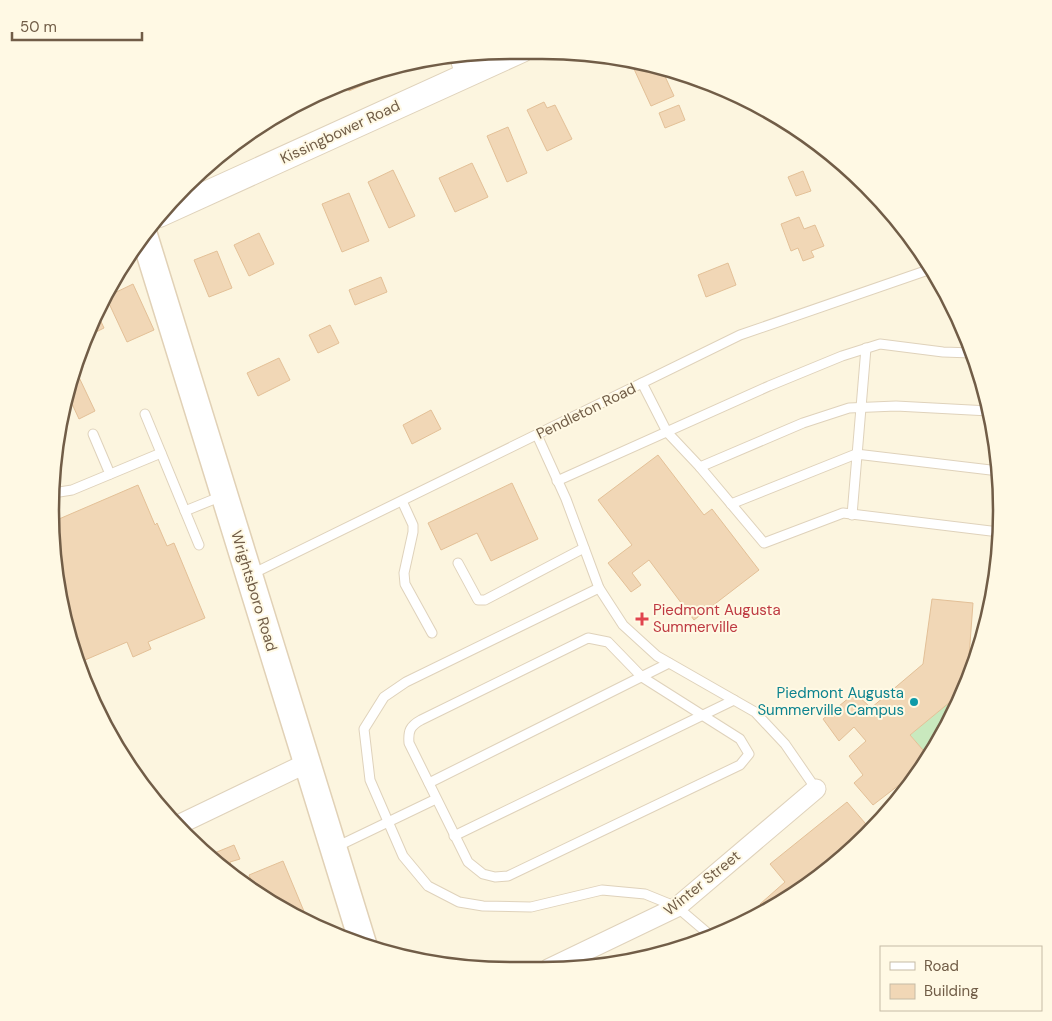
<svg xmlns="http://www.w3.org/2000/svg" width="1052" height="1021" font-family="'DM Sans',sans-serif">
<rect width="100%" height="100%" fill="#fcf5df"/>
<polygon fill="#c9e9be" points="950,702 958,702 940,740 929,757 910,735"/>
<g fill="#f1d7b6" stroke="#e3c097">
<polygon points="645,64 668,69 663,72 674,96 651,106 634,69"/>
<polygon points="376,72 379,78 349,91 345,82"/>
<polygon points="544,102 547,108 555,105 572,139 547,151 527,110"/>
<polygon points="679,105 685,120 665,128 659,113"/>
<polygon points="508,127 527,173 507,182 487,136"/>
<polygon points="472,163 488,197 455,212 439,178"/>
<polygon points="393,170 415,216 389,228 368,182"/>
<polygon points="803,171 811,191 796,196 788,177"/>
<polygon points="349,193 369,241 342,252 322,204"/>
<polygon points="799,217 804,229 815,225 824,246 811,251 814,257 803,261 798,248 791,251 781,224"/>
<polygon points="259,233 274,264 249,276 234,245"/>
<polygon points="217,251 232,288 209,297 194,260"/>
<polygon points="728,263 736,285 706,297 698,275"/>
<polygon points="381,277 387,292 355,305 349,290"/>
<polygon points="133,284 154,330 127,342 106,297"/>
<polygon points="97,313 104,328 86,337"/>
<polygon points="330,325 339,343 318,353 309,335"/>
<polygon points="279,358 290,380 258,396 247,373"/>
<polygon points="76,371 95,411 79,419 67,393 72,373"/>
<polygon points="431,410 441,429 412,444 403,425"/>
<polygon points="658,455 704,515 712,509 759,570 694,620 649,560 632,573 641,585 631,592 608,563 632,545 598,500"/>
<polygon points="512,483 538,539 491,561 477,533 441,550 428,523"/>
<polygon points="138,485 155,525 157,523 167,546 174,543 205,618 148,642 151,649 133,657 127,642 78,663 66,630 51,541 52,522"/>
<polygon points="932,599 973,603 969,657 978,658 958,702 950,702 910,735 929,757 904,791 899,785 873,805 854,783 863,775 849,756 866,741 854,727 839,741 823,719 855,693 871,708 923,664"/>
<polygon points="847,802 871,830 822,876 766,910 760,904 785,882 770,864"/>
<polygon points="234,845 240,859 230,862 236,878 207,856"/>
<polygon points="283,861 308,921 306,921 281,909 256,892 249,875"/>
</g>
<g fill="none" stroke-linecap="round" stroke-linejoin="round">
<g stroke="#dfd2bb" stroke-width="11">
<g id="service">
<polyline points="642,383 667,432 700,467 764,543 843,513 999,532"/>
<polyline points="145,414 199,545"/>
<polyline points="93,434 110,474"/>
<polyline points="537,435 566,499 599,588 623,625 657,656 755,712 785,744 816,789"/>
<polyline points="700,467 803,423 849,408 896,406 989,411"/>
<polyline points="557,481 769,386 842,356 880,344 943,352 972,353"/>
<polyline points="53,493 72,490 161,453"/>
<polyline points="402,501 413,525 413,532 404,573 405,584 432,633"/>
<polyline points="731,504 856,454 999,471"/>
<polyline points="185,511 222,496"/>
<polyline points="852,515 866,348"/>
<polyline points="458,563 478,600 485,600 584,548"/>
<polyline points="252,574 740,335 931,269"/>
<polyline points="599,588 406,682 384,697 364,729 370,780 403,856 428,886 459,902 483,906 531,907 602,890 645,894 677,907 711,936"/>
<path d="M588,638L608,642L642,677L740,739L749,754L740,765L508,876L495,877L483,874L468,862L409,743C408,731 410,726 421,720Z"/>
<polyline points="429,783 669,663"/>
<polyline points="454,836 734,700"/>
<polyline points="336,847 436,799"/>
</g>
</g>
<g stroke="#dfd2bb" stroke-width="21">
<g id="minor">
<polyline points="459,55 465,75"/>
<polyline points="178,825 307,763"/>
<polyline points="548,969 677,907 816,789"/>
</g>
</g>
<g stroke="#dfd2bb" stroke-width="26">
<polyline id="tertiary" points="159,215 522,50"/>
</g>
<g stroke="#e1d1b6" stroke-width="29">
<polyline id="secondary" points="144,235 364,947"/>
</g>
<use href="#service" stroke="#fff" stroke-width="9"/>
<use href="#minor" stroke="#fff" stroke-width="19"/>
<use href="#tertiary" stroke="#fff" stroke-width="24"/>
<use href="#secondary" stroke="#fff" stroke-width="26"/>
</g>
<path fill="#e0444e" stroke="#fff9e4" stroke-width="2" d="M639.5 611.5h5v5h5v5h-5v5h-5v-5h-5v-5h5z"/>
<circle fill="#0f9aa8" stroke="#fff9e4" stroke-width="2" cx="914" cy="702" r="5"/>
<g text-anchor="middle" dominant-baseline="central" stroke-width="4" stroke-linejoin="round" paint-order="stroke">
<g font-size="15" fill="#715d47" stroke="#fff9e4">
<text transform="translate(340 132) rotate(-25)">Kissingbower Road</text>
<text transform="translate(586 411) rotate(-26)">Pendleton Road</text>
<text transform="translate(254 591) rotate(73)">Wrightsboro Road</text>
<text transform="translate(702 883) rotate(-39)">Winter Street</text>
</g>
<g font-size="15" fill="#be3a42" stroke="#fff9e4" text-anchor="start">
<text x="653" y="610">Piedmont Augusta<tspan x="653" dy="17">Summerville</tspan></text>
</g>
<g font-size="15" fill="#0d838f" stroke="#fff9e4" text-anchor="end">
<text x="904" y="693">Piedmont Augusta<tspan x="904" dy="17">Summerville Campus</tspan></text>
</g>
</g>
<path d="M0 0H1052V1021H0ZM510 59H542A451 451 0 0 1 993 510V511A451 451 0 0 1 542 962H510A451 451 0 0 1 59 511V510A451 451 0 0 1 510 59Z" fill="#fff9e4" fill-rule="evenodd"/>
<path fill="none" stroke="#715d47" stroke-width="2.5" d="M510 59H542A451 451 0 0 1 993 510V511A451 451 0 0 1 542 962H510A451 451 0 0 1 59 511V510A451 451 0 0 1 510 59Z"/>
<rect x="880" y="946" width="162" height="65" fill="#fff9e4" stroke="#c6bba5"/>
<rect x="890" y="962" width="25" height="8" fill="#ffffff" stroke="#c6bba5"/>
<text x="924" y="971" font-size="15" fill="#715d47">Road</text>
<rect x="890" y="984" width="25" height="15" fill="#f1d7b6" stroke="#c6bba5"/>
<text x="924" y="996" font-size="15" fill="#715d47">Building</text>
<path d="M12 32v8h130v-8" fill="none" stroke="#715d47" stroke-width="2.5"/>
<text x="20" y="32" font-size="15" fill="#715d47" stroke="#fff9e4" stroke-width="4" paint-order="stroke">50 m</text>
</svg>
